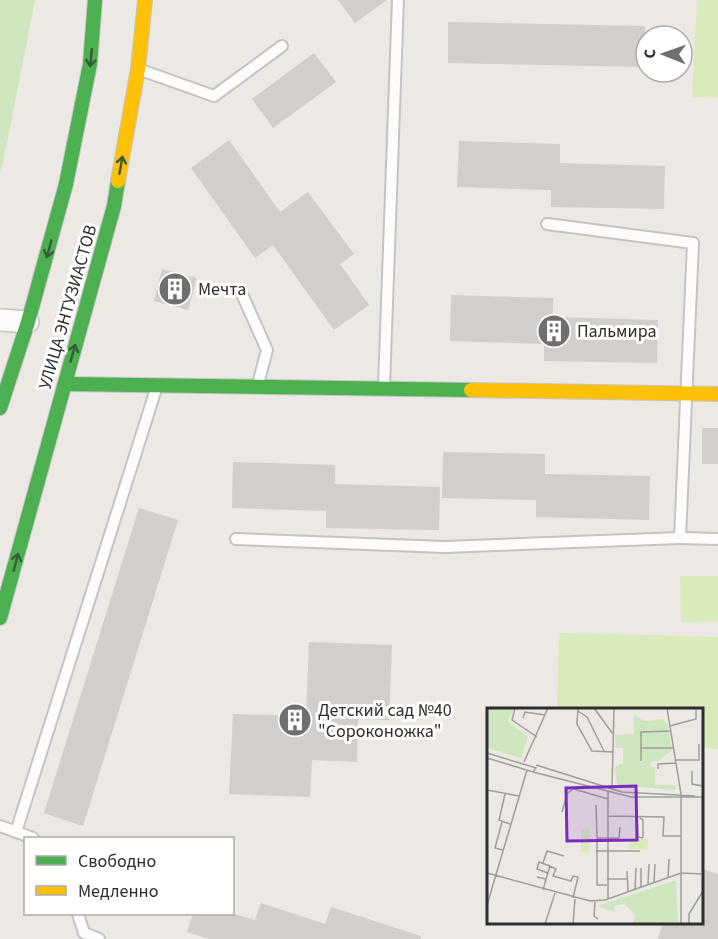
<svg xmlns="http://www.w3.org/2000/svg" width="718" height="939" font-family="'Source Sans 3',sans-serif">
<rect width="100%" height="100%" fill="#ece8e4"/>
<polygon fill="#cee6be" points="0,0 35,0 4,158 0,171"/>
<g fill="#d9eabb">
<polygon points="697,0 718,0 718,98 692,97"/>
<polygon points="680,576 718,576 718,621 681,622"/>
<polygon points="559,633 718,637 718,749 702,748 702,710 557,709"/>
</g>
<g fill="#d1cecb">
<polygon points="338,0 387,0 355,23"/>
<polygon points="448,22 645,26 644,67 448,63"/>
<polygon points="314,53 336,82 273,128 252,99"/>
<polygon points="229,140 280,212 308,192 354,254 340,264 369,305 334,330 273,245 255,258 191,168"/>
<polygon points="459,141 560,144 560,163 665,166 664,209 551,207 551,190 457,187"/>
<polygon points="162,269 197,278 188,310 154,301"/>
<polygon points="451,295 553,298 553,317 658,320 657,363 544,361 544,344 450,341"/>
<rect x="702" y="428" width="16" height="36"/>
<polygon points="443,452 545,454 545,474 650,476 649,520 536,517 536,500 442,498"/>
<polygon points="233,462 335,465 335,484 440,487 439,530 326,528 326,511 232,508"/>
<polygon points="139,508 178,520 83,826 44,813"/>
<polygon points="309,642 392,645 389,720 358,719 357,762 312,760 310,797 229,794 233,714 306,716"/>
<polygon points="702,869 718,874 718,939 658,939 663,922 702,922"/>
<polygon points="261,903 325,924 331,907 421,936 421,939 209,939 187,932 193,914 234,914 255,920"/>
</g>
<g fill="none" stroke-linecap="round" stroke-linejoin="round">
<g stroke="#c5c4c5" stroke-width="14">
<g id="lane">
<polyline points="141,70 214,96 282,46"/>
<polyline points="241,292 267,350 258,384"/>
<polyline points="384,386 398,0"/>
<polyline points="680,538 718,539"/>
<polyline points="236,539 445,547 680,538 693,243 547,224"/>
<polyline points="0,826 33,838"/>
<polyline points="16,832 156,389"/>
<polyline points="78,914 84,933 99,939"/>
</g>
</g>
<g stroke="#c5c4c5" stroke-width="24">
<polyline id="street" points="0,320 28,322"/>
</g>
<g stroke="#c5c4c5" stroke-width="16">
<g id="fast">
<polyline points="65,384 471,390"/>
<polyline points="0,408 28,322 66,184 90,64 95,0"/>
<polyline points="0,618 114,206 118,181"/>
</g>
</g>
<g stroke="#c5c4c5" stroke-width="16">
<g id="slow">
<polyline points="118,181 138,69 145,0"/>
<polyline points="471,390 718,394"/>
</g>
</g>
<use href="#lane" stroke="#fcfcfb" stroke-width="10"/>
<use href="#street" stroke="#fcfcfb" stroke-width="21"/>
<use href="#fast" stroke="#4caf50" stroke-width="14"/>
<use href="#slow" stroke="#ffc107" stroke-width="14"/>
</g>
<defs><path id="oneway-shaft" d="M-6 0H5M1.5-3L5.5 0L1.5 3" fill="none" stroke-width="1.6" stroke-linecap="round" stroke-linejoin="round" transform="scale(1.5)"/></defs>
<g stroke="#385b3a">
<use href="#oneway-shaft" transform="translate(91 58) rotate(96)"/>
<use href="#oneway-shaft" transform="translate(121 165) rotate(-80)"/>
<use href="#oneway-shaft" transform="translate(49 249) rotate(105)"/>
<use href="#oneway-shaft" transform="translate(73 353) rotate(-74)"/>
<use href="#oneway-shaft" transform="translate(16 562) rotate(-75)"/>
</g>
<defs>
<g id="building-disc" transform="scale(1.725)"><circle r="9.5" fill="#706f6e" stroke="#fff"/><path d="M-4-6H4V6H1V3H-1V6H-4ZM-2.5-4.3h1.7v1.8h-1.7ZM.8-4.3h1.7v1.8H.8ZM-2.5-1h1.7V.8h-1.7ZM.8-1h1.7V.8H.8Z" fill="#fff"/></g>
</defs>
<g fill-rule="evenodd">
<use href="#building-disc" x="175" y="289"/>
<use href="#building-disc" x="554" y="331"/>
<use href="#building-disc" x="295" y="720"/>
</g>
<g text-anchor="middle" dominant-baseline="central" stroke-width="6" stroke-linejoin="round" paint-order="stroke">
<g font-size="18" fill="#2e2e2e" stroke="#fff" text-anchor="start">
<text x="198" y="289">Мечта</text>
<text x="577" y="331">Пальмира</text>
<text x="318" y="710">Детский сад №40<tspan x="318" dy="21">"Сороконожка"</tspan></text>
</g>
<g font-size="18" fill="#2e2e2e" stroke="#fff">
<text transform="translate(68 307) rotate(-74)">УЛИЦА ЭНТУЗИАСТОВ</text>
</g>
</g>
<g transform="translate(487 708)">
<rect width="216" height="216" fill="#ece8e4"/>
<path d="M0,0H26L21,14L41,29L34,50L0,40ZM147,7L157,13L176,11L181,17L185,42L171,53L164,54L163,58L168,59V77H188L189,82L130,77L128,59L136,55V40H129L128,27L147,26ZM189,172L191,216H146L148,207L138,196L127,198L128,204L110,198Z" fill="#cee6be"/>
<path d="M94,121H103L102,144H94ZM143,130L161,131L160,142L142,141Z" fill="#d9eabb"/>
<path fill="none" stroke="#a09e9b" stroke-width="1.5" d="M28,0L25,12L50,29M91,0L90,16L105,43L126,44M107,0L126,26M180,0L194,86V216M91,3L100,9L117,43M36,10L38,4L58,7M183,18L209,11V0M154,40H186M0,45L49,60L46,64L0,50M188,52H212V36M154,53V24L183,23M37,54L61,0M49,57L135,84L208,88M171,61V56L189,55M205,63V76L216,78M46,64L144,89H216M87,81L121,91M125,81L127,0M0,82L32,88M121,84V191M18,86L12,112L23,116M109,97L110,130H132L133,119M75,104L80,86L88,79M121,108L177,109L176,128H194M150,108L156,112V130M150,111L151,129L156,130M15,114L8,140L16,142M110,130V177H120M109,143H153M56,155L60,143L77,148M140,163L141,184M0,165L103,193L118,192L194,165L216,166M61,165L50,161L52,154L63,158M50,169L59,171L56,182M181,169L182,151M59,171L63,158L69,161L66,168L84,173L86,168L91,169L86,190M120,171H141M167,174L168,156M161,176L162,156M154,179V160M148,181L149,160M108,193L107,208L111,211M0,197L40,62M58,216L68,185M86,216L88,191M202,216V206L216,183"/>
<path fill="#7b2cbf" fill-opacity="0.15" stroke="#7b2cbf" stroke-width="3" d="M149,78L150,132L80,133L79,80Z"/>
<rect width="216" height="216" fill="none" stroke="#2e2e2e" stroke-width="3"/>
</g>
<rect x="24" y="837" width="210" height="78" fill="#ffffff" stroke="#ababab" stroke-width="1.5"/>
<rect x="36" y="856" width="30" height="9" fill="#4caf50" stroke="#ababab" stroke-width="1.5"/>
<text x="78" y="867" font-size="18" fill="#2e2e2e">Свободно</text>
<rect x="36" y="886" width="30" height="9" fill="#ffc107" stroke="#ababab" stroke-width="1.5"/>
<text x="78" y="897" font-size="18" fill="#2e2e2e">Медленно</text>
<g transform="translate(664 54) rotate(271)"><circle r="28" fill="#ffffff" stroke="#ababab" stroke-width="1.5"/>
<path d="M0-4.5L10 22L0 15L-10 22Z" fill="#706f6e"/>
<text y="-9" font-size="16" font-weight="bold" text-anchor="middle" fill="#2e2e2e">С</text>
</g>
</svg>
